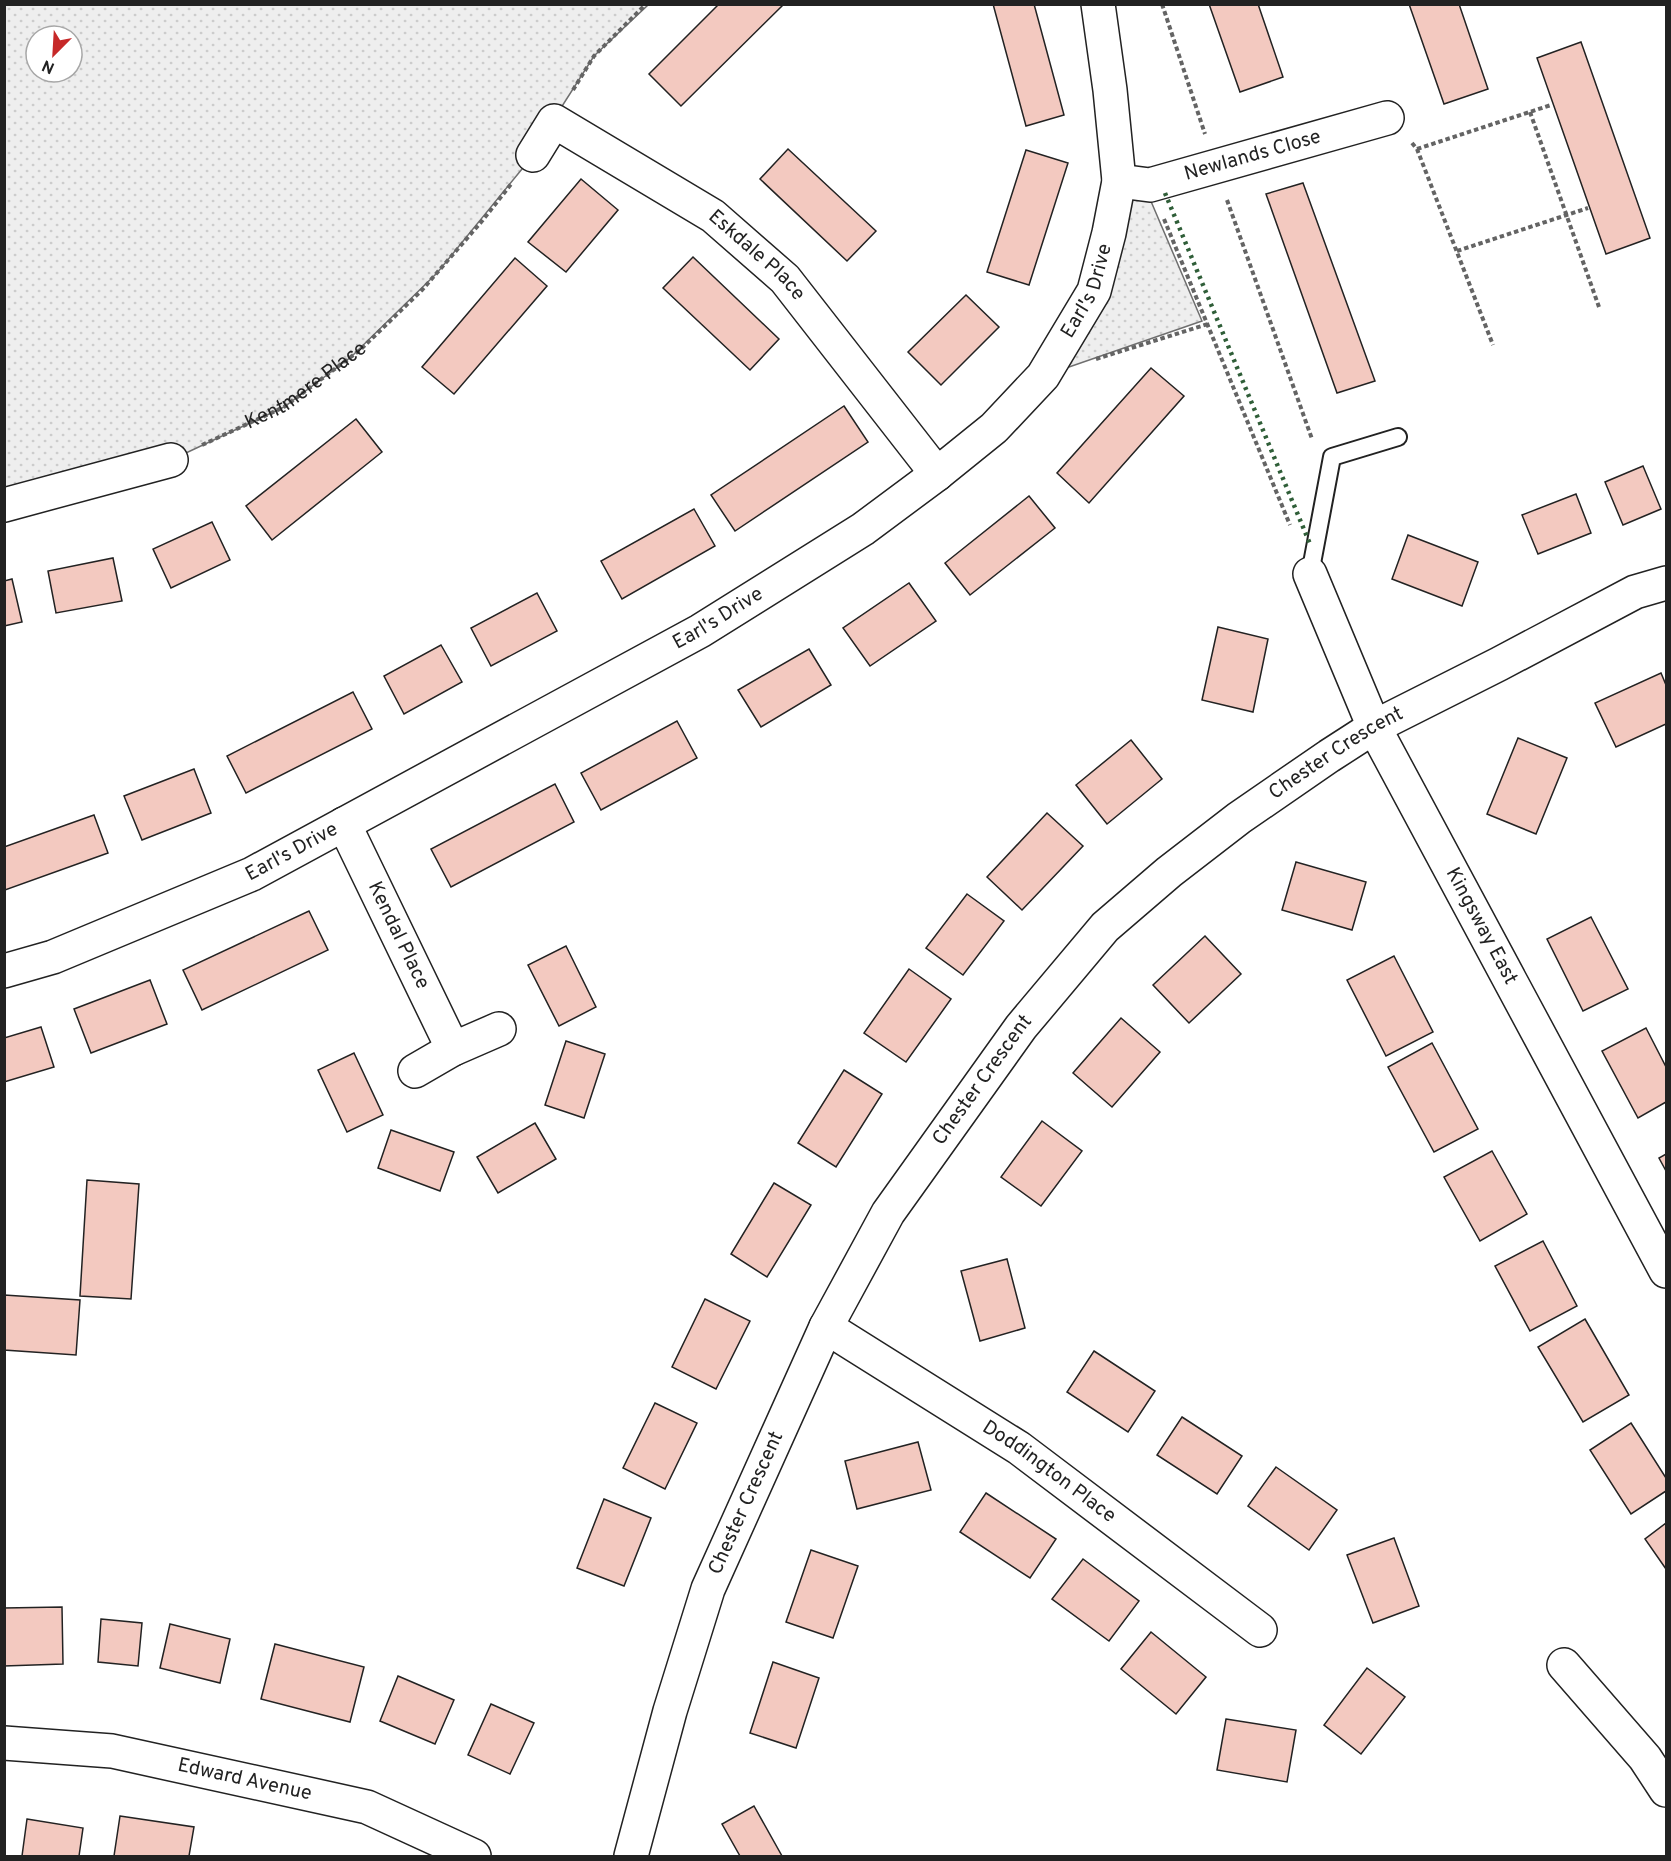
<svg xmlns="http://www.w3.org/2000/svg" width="1671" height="1861" font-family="Overpass,sans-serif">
<defs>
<pattern id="grass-dots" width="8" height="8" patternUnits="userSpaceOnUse" patternTransform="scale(1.5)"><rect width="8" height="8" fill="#eee"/><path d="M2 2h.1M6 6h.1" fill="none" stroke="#ccc" stroke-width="1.8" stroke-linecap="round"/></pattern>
</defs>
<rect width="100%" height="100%" fill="#fff"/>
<g fill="url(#grass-dots)" stroke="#6f6f6f" stroke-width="1.5" fill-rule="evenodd">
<path d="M5,5H648L594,56L522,169L437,273L351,357L284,407L171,460L5,505ZM36,36H72V72H36Z"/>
<polygon points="1119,181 1150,199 1202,321 1043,376"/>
</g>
<g fill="#f3c9c0" stroke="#222" stroke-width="1.5">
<polygon points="719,4 784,4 681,106 649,74"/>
<polygon points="993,4 1034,4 1064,115 1026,126"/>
<polygon points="1209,4 1258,4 1283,77 1240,92"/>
<polygon points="1409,4 1459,4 1488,89 1444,104"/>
<polygon points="1581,42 1650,238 1606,254 1537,58"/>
<polygon points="788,149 876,231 847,261 760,179"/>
<polygon points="1026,150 1068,163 1029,285 987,272"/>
<polygon points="581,179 618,210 566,272 528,242"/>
<polygon points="1303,183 1375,381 1337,393 1266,194"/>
<polygon points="693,257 779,339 750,370 663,288"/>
<polygon points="515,258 547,286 454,394 422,367"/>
<polygon points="966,295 999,327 941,385 908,352"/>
<polygon points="1151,368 1184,396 1089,503 1057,473"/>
<polygon points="844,406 868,442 735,531 711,495"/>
<polygon points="356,419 382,452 272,540 246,506"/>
<polygon points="1643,466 1661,509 1623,525 1605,482"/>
<polygon points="1576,494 1591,533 1538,554 1522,515"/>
<polygon points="1029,496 1055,528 970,595 945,563"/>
<polygon points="694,509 715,546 622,599 601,561"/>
<polygon points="212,522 230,560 171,588 153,549"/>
<polygon points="1408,535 1478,562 1462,606 1392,579"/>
<polygon points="113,558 122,601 56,613 48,571"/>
<polygon points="12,579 22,622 4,626 4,581"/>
<polygon points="909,583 936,621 870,666 843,628"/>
<polygon points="537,593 557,631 491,666 471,628"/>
<polygon points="1218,627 1268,639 1253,712 1202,700"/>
<polygon points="441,645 462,682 404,714 384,676"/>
<polygon points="809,649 831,685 761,727 738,690"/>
<polygon points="1661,673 1666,685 1666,724 1616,747 1595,703"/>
<polygon points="353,692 372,729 246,793 227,756"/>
<polygon points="677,721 697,758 601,810 581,773"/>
<polygon points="1518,738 1567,758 1536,834 1487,814"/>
<polygon points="1131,740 1162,779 1107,824 1076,785"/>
<polygon points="194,769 211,813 142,840 124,796"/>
<polygon points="555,784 574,822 451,887 431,849"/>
<polygon points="1047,813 1083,846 1022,910 987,877"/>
<polygon points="94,815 108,853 5,890 4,847"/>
<polygon points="1296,862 1366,882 1352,930 1282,910"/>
<polygon points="967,894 1004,921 963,975 926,948"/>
<polygon points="309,911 328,950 202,1010 183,970"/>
<polygon points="1591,917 1628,989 1583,1011 1547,939"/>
<polygon points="1205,936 1241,974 1189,1023 1153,985"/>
<polygon points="566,946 596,1007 559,1026 528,965"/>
<polygon points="1394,956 1433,1032 1386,1056 1347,980"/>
<polygon points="909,969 951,999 906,1062 864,1033"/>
<polygon points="150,980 167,1024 91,1053 74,1009"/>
<polygon points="1121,1018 1160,1052 1112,1107 1073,1073"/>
<polygon points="41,1027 54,1067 4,1082 4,1038"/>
<polygon points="1646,1028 1666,1067 1666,1102 1638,1118 1602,1051"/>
<polygon points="566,1041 605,1054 584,1118 545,1105"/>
<polygon points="1432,1043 1478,1129 1434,1152 1388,1067"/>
<polygon points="354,1053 383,1115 347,1132 318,1070"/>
<polygon points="844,1070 882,1094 836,1167 798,1143"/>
<polygon points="1042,1121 1082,1151 1041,1206 1001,1177"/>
<polygon points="535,1123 556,1159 498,1193 477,1157"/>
<polygon points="391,1130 454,1152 440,1191 378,1168"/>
<polygon points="1492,1151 1527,1214 1480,1241 1444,1177"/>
<polygon points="1666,1154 1666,1171 1659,1158"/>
<polygon points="87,1180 139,1184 131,1299 80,1296"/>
<polygon points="774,1183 811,1205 767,1277 731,1254"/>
<polygon points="1543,1241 1577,1306 1530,1331 1495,1266"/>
<polygon points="1007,1259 1025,1328 980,1341 961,1271"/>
<polygon points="4,1295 80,1300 76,1355 4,1350"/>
<polygon points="705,1299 750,1321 716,1389 672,1367"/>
<polygon points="1585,1319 1629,1395 1583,1422 1538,1347"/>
<polygon points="1094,1351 1155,1391 1128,1432 1067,1392"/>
<polygon points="655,1403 697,1423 665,1489 623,1468"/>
<polygon points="1182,1417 1242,1456 1217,1494 1157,1455"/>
<polygon points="1631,1423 1666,1478 1666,1491 1631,1514 1590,1450"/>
<polygon points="918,1442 931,1490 857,1509 845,1461"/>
<polygon points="1276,1467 1337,1510 1309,1550 1248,1506"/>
<polygon points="986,1493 1056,1539 1030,1578 960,1532"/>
<polygon points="604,1499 651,1518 624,1586 577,1568"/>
<polygon points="1666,1523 1666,1569 1645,1539"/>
<polygon points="1394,1538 1419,1606 1373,1623 1347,1555"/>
<polygon points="811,1550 858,1566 833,1638 786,1622"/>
<polygon points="1083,1559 1139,1601 1109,1641 1052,1599"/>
<polygon points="62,1607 63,1664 4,1666 4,1608"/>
<polygon points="101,1619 142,1623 138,1666 98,1662"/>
<polygon points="170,1624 230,1639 220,1683 160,1668"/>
<polygon points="1151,1632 1206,1677 1176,1714 1121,1669"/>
<polygon points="275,1644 364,1667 350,1722 261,1699"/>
<polygon points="773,1662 819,1678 796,1748 750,1733"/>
<polygon points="1367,1668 1405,1697 1361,1754 1324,1725"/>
<polygon points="398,1676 454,1700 435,1744 380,1721"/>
<polygon points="491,1704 534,1723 510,1774 468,1755"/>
<polygon points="1226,1719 1296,1730 1287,1782 1217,1770"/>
<polygon points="754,1806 782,1856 740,1856 722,1824"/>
<polygon points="120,1816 194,1827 189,1856 114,1856"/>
<polygon points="27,1819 83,1828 79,1856 22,1856"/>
</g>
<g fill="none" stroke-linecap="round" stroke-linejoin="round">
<g stroke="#222" stroke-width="20">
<polyline id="service" points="1310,574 1332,457 1398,437"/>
</g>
<g stroke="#222" stroke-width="36">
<g id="minor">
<path id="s2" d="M533,155L554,121L713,216L785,279L937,474"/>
<path id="s3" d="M1119,181L1150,185L1387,118"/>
<polyline points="4,505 171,460"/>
<path id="s4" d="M1310,574L1374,727L1666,1271"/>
<path id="s5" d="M344,824L453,1049"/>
<path id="s6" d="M4,971L53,957L252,874L700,631L863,529L937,474L994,428L1043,376L1094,291L1109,233L1119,181L1110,90L1098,4"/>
<polyline points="415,1071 453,1049 499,1029"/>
<path id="s7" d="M826,1327L1019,1448L1260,1630"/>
<polyline points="1564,1665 1645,1758 1666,1790"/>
<path id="s8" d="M4,1743L112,1751L367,1807L474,1856"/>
<path id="s9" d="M631,1856L670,1711L708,1589L826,1327L888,1213L1021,1027L1105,927L1169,872L1239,818L1329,756L1374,727L1499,664L1635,592L1666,583"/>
</g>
</g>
<g stroke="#646464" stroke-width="4" stroke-dasharray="4.5 3" stroke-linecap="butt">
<polyline points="1162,4 1205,134"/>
<polyline points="573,90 594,56 646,4"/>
<polyline points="1530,112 1599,307"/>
<polyline points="1412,143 1417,149 1493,345"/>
<polyline points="1417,149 1551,105"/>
<polyline points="1227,200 1312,439"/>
<polyline points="1164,219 1290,525"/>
<polyline points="1457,251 1588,208"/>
<polyline points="1096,359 1208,324"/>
<path id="s1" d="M202,445L284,407L360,350L422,290L482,221L512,183"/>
</g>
<use href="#service" stroke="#fff" stroke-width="16"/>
<use href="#minor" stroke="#fff" stroke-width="33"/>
<polyline stroke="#2f5e38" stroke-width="4.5" stroke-dasharray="3 4.5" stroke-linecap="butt" points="1165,193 1310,544"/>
</g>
<g text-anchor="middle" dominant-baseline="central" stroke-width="4.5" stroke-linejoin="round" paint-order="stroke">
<g font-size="20" fill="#222" stroke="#fff">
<text stroke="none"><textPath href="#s3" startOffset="138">Newlands Close</textPath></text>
<text stroke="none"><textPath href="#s2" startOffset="284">Eskdale Place</textPath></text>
<text stroke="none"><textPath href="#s6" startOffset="1302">Earl's Drive</textPath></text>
<text stroke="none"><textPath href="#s1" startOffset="120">Kentmere Place</textPath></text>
<text stroke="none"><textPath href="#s6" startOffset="798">Earl's Drive</textPath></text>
<text stroke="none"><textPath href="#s9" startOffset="1344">Chester Crescent</textPath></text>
<text stroke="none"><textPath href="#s6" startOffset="312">Earl's Drive</textPath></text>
<text stroke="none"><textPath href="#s4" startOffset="392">Kingsway East</textPath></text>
<text stroke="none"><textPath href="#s5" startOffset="124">Kendal Place</textPath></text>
<text stroke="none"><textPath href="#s9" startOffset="858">Chester Crescent</textPath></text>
<text stroke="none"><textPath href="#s7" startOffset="266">Doddington Place</textPath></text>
<text stroke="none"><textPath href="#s9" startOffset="372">Chester Crescent</textPath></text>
<text stroke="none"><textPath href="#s8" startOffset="244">Edward Avenue</textPath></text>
</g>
</g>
<rect width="1671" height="1861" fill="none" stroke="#222222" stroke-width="12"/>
<g transform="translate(54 54) rotate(204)"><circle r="28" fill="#ffffff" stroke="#a7a7a7" stroke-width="1.5"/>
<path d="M0-4.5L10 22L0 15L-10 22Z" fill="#c62828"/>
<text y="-9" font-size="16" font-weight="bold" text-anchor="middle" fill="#222222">N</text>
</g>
</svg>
